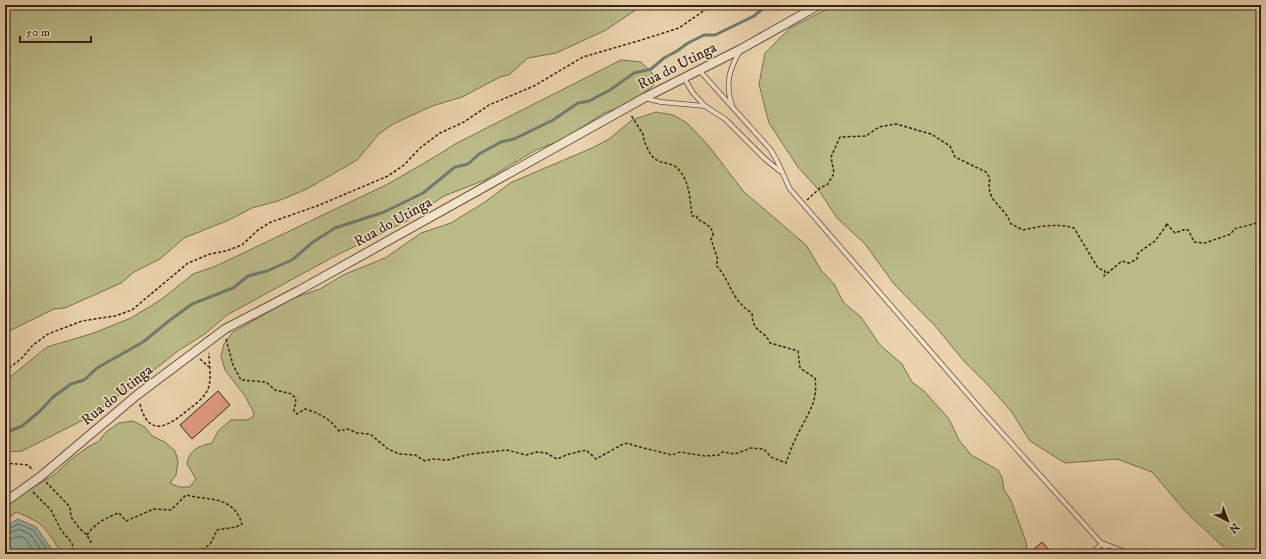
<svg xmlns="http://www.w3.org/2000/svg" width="1266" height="559" font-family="'IM FELL DW Pica',serif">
<rect width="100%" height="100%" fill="#ead3ad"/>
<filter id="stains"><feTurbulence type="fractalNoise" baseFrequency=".005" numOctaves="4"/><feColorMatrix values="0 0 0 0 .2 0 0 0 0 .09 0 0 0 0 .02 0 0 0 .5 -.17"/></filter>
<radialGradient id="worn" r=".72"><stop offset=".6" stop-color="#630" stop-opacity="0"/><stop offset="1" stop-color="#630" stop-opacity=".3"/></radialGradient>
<g fill="#babb88" stroke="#786e4f">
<polygon points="5,5 643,5 606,30 556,53 528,58 509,75 500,77 462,97 432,106 393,124 379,134 357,160 307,189 278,201 252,208 229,220 184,238 160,259 134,272 121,283 65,308 54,309 5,333"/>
<polygon points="835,5 1261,5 1261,554 1231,554 1187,513 1152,472 1117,459 1065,463 1030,441 1011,411 988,385 963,360 936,327 894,284 865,244 837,218 818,189 798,167 769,123 759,84 765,53 790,28"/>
<path d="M621,60L641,62L655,76L654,85L632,103L604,113L579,129L569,137L536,150L485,180L444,196L407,221L335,256L227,315L206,333L178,351L130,389L111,400L95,414L22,451L5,452V381L47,347L94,333L131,318L162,299L193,274L216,266L388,184C411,170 433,159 455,144Z"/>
<path d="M656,112L673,115L687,123L708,145L744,192L806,245L821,270L834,284L844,303L861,317L880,345L902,364L912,382L924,391L949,419L959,440L971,455L998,470L1002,477L1004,490L1011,500L1027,545L1025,554H62C46,529 45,523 16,512L5,521V507L28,490L54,475L70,460L88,447L99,441L106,432L119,423L133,421L145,427L152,436L165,442L175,451L178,461L176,475L170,483L179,487H190L196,479L187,464C189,450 199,446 212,443L218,431L231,420H247L253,417L254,413L245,396L225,370L221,356L224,344L232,333L293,298L320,289L343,275L385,258L421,233L451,223L485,202L510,183L592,148L609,139L632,120Z"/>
</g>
<polygon fill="#98b8ab" stroke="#717c6f" points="18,519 36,527 55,554 5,554 5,527"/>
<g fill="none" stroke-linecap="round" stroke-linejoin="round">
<g stroke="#676d60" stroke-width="1">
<polyline points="5,530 19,524 33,530 50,554"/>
<polyline points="5,535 19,529 30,534 44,554"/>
<polyline points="5,541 20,536 26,539 36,554"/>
</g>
<polyline stroke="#717c6f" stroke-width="3" points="5,433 22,426 40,411 53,397 71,384 84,380 97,368 143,342 170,320 192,304 233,288 248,276 267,271 292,260 313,242 335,228 384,212 423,193 455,167 468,164 479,154 501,142 514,139 553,120 578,103 589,101 610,90 634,73 651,69 664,58 677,51 688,43 704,35 715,35 754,16 767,5"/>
</g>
<g fill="#de9b7f" stroke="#362216">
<polygon points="218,391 230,405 192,439 180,425"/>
<polygon points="1042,542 1050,551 1047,554 1028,554"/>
</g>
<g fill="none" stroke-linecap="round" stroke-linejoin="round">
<g stroke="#634e3c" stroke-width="5.5">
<g id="service">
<path d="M699,70L770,149C779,162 783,175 790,189L984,413L1111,554"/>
<polyline points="684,78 693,93 705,106 725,119 765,159 780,171"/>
<polyline points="644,98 661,102 705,106"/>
<path d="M732,105C725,85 729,69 740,51"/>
<polyline points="1092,554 1102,543 1131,554"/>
</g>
</g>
<g stroke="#634e3c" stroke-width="10">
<polyline id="minor" points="5,502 40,477 137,395 225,329 298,291 644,98 741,49 819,5"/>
</g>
<g stroke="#362216" stroke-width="1.5" stroke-dasharray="3 2" stroke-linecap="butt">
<path d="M807,200L820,188L828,184L834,173L831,157L840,137L866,136L879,127L896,124L931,134L950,146L955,157L986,172L990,178C985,203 1004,204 1011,224L1023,230C1041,226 1057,223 1074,228L1098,268L1105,271L1104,276L1122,261L1129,263L1137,259L1138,253L1155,241L1166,226V223L1175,233L1186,229L1189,231L1194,242L1205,243L1231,234L1234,229L1257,223L1261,219"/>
<path d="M226,339L233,365L241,380L266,382L275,390L292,394L296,399L294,411L297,414L305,409C320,413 330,419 339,431L348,429L357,433L370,434L388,449L399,454L415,455L425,461L432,459L447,460L471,454L507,450L526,455L537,452L546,453L557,459L569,454L586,450L596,459L623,444L629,443L632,445L672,455L680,452L705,456L719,455L722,452L735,454L751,448L764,449L771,457L786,463C790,451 795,439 801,428C810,410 818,400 815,378L800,368L798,351L770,343C764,328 753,335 752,313C730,299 732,283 716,265L718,260L711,239L713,236C713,226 706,224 697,219V216H692C690,200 690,184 680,171C669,157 656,170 647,147C645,143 643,140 644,136L631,115"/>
<polyline points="200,359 209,367"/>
<polyline points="5,371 21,359 33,345 48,334 82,321 115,316 132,310 188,263 210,254 226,251 242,245 258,230 271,222 317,206 388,176 404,165 420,148 440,133 464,122 489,105 534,86 583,57 638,41 679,28 712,5"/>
<path d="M140,404C149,440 170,425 189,409C196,404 205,397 208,389C212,378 209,365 209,353"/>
<polyline points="5,463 28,465 33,470"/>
<polyline points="46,482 70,507 71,517 80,529 87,535 92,544"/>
<polyline points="33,492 51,510 61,530 72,543 74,554"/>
<path d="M87,535C94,524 107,517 119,513L126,521L154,509L171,510L186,495C209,501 233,495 242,524L236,527L217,530L211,543L198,554"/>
</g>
<use href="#service" stroke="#f1e2ca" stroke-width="4"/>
<use href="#minor" stroke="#f1e2ca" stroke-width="8"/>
</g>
<g text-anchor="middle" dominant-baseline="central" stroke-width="3" stroke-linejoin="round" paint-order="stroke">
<g font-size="15" fill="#362216" stroke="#f1e2ca">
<text transform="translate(677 66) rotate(-27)">Rua do Utinga</text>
<text transform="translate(393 222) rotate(-29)">Rua do Utinga</text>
<text transform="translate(117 395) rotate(-39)">Rua do Utinga</text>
</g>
</g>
<rect width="1266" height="559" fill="none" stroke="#ead3ad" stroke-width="20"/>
<rect x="6" y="6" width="1254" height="547" fill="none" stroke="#362216" stroke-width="2"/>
<rect x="10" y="10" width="1246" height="539" fill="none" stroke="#362216"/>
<g transform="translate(1228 521) rotate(138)" stroke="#f1e2ca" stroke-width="3" paint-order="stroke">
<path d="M0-3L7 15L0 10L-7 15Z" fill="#362216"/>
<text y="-6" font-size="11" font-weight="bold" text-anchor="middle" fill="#362216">N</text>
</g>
<path d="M20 36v6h71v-6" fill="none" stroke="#362216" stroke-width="2"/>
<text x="26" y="36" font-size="12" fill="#362216" stroke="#f1e2ca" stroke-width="3" paint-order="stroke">50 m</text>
<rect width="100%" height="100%" filter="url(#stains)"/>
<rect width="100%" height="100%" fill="url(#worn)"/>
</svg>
